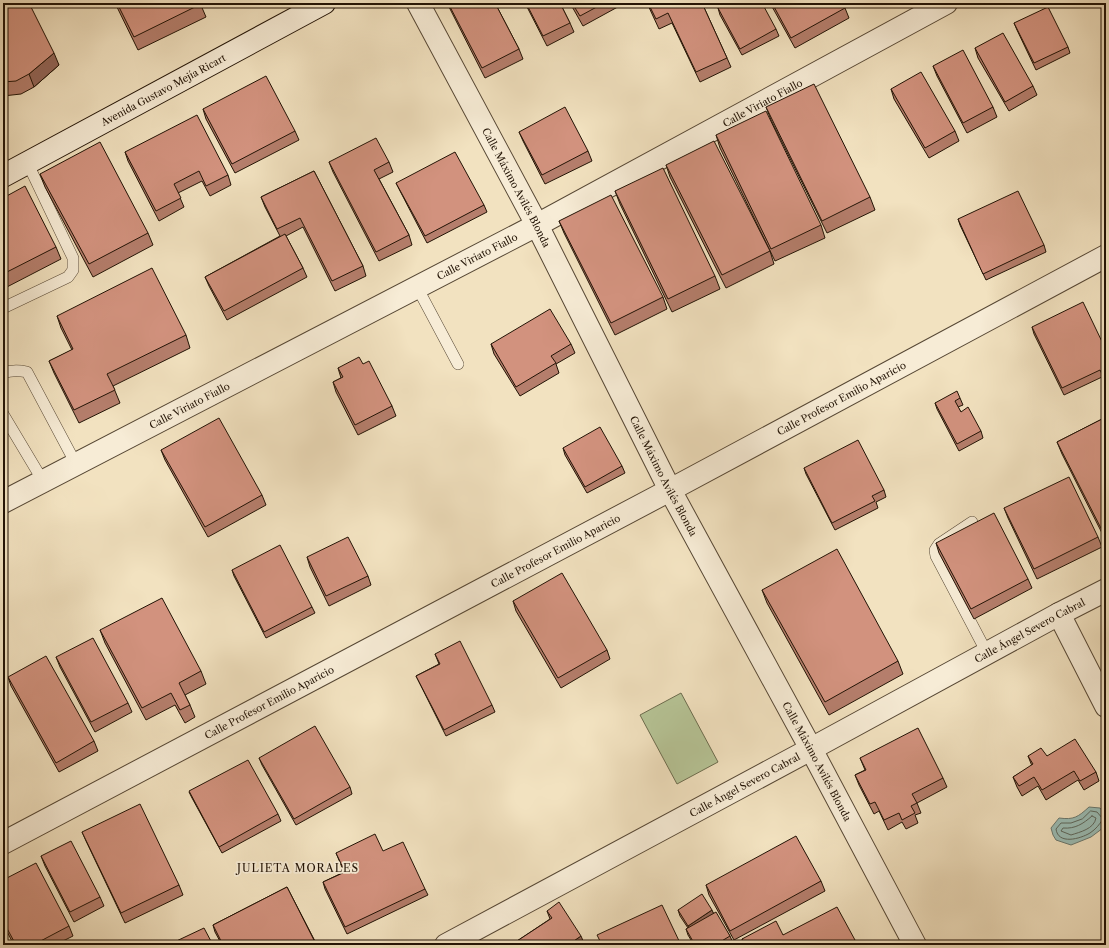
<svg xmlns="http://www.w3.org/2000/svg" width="1109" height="948" font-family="'Libre Caslon Text',serif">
<rect width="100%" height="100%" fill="#f2e2c0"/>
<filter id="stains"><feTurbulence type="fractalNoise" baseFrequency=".005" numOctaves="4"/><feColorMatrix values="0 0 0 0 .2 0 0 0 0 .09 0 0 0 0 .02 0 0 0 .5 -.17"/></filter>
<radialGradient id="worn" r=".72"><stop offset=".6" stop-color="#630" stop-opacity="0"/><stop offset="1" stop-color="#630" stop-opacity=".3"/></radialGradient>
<polygon fill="#b6c496" stroke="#6c6c4e" points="681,693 718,762 677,784 640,715"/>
<path fill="#9bbdb5" stroke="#6b796f" d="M1089,807L1100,808L1106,816L1103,828L1091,837L1071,845L1056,840L1053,835L1051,828L1059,818C1074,820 1078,817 1089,807Z"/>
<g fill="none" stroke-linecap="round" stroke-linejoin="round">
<g stroke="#5e685d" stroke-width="1">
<path d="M1091,811L1097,812L1103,819C1099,825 1096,829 1090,833C1080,839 1058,845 1056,829L1061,823H1071L1082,819Z"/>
<path d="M1092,816L1096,818C1094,829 1080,832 1071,835L1061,831L1063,828C1075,829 1083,824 1092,816Z"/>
</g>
<g stroke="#564734" stroke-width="12">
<g id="lane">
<polyline points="417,287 458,364"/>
<polyline points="3,308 68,277 73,270 73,258 28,164"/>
<path d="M3,373C11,370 18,370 27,372L76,464"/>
<polyline points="3,414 43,481"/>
<polyline points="972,522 939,544 935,550 936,556 987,653"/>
</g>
</g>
<g stroke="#564734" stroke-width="24">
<g id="street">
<path id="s1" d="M418,3L537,225L670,490L811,749L915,945"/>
<path id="s2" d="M3,502L537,225L946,3"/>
<polyline points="1059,614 1106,706"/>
<path id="s3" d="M3,843L670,490L1106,256"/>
<path id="s4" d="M446,945L811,749L1059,614L1106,590"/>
</g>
</g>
<g stroke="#221305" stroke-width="24">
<g id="secondary">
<path id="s5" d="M3,176L324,3"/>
</g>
</g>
<use href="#lane" stroke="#f7ecd6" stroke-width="11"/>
<use href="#street" stroke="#f7ecd6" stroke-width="22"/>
<use href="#secondary" stroke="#f7ecd6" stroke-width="22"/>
</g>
<g fill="#b57e6c" stroke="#221305">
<polygon points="3,3 59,65 34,87 21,94 3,96"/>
<polygon points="115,3 200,3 206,17 138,50"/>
<polygon points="447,3 495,3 519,49 523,59 485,78"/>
<polygon points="525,3 560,3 570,23 574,32 547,46"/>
<polygon points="570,3 625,3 583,26"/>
<polygon points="647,3 702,3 727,58 731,67 700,82 672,23 659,29"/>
<polygon points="770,3 842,3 845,8 849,18 795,48"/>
<polygon points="718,8 776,29 779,36 742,55 720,15"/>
<polygon points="1014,23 1068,47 1070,53 1036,70 1017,30"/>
<polygon points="975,48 1033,86 1037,95 1009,111 978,58"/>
<polygon points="933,66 993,107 997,117 967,133 937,76"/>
<polygon points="891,89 955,131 959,141 929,158 894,99"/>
<polygon points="766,107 870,197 875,210 827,233 771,120"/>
<polygon points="203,109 295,131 299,140 235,173 206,119"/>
<polygon points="519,132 588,151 592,161 545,184 523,141"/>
<polygon points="716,135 821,225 825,238 775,261 720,148"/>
<polygon points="125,152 228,175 231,185 210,196 202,181 178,193 184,207 159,221 128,161"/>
<polygon points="329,162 389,162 393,172 379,179 409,235 412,245 379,261 333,172"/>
<polygon points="666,165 770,251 774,264 726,288 670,177"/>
<polygon points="314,171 363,266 366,276 335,291 303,227 286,236 303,268 307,277 227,320 209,286 205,277 280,236 265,207 261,197"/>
<polygon points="40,174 148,233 153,245 93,277 45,187"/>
<polygon points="396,183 484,205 487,212 427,243 399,189"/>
<polygon points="615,191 715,276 720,289 672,312 620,204"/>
<polygon points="3,198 56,247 61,259 3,289"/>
<polygon points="958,219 1044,245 1046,252 986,280 960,225"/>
<polygon points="559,221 663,297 667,309 615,335 564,233"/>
<polygon points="57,316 186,335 190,348 113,386 120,403 79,423 54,373 49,361 72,350 61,328"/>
<polygon points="1032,327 1106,350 1106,384 1102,377 1064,395 1034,334"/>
<polygon points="491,344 571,344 575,353 556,364 559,373 520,396 494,354"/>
<polygon points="363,364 392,406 396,416 358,435 336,392 333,382 341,378 338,368"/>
<polygon points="960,398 963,405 958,407 961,412 981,431 983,438 959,451 937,409 935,403"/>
<polygon points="1106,417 1106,541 1062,454 1057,442"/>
<polygon points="563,448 622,466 625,473 587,493 565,455"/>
<polygon points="161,450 262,495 266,505 208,537 165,460"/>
<polygon points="804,468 884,490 886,497 876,502 878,508 835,530 806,474"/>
<polygon points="1004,508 1098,537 1102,547 1037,579 1008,518"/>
<polygon points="936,543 1028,579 1032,588 974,619 939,553"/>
<polygon points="307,557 368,576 371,585 329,606 310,567"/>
<polygon points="232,570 312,607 315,613 266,638 234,576"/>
<polygon points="762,590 898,661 903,674 829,715 767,603"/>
<polygon points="513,601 607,650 610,659 561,688 516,611"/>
<polygon points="100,630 201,671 206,684 185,695 190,705 195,717 185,723 175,705 146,720 105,643"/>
<polygon points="435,654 492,705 495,712 446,736 416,676 439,664"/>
<polygon points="56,657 128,703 132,712 95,732 60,667"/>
<polygon points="8,677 94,741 98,751 59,772 11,686"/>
<polygon points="1028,756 1047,756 1096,772 1099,781 1084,790 1078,780 1046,800 1038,786 1022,796 1017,787 1013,777 1032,766"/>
<polygon points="259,758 350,787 352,794 296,825 262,765"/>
<polygon points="860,758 943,778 947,787 917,803 921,813 915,815 918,823 906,829 902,822 888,830 879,811 874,814 859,785 855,775 865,770"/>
<polygon points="189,792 278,814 281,821 222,853 192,798"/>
<polygon points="82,832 179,885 183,895 125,923 86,841"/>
<polygon points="336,853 425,889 428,895 347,934 325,889 323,882 344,872"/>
<polygon points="41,856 100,897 104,906 74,922 45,866"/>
<polygon points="3,880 69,926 73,936 55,945 14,945 3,924"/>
<polygon points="821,881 825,891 734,940 709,895 706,885"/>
<polygon points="287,887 317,945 222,945 215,932 213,925"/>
<polygon points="678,910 714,913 730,936 733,943 729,945 694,945 688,935 686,929 688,928 680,916"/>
<polygon points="547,911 584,943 581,945 518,945 517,941 550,919"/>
<polygon points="783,935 855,940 857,945 744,945 742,939"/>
</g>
<g fill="#936658" stroke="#221305">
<polygon points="54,53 59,65 34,87 29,74"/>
<polygon points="712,910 715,917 691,932 688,926"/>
<polygon points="581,936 584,943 581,945 568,945"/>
</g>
<g fill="#d2927e" stroke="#221305">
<polygon points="3,3 29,3 54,53 29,74 16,81 3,82"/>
<polygon points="117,3 200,3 201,4 134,37"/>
<polygon points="448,3 495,3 519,49 482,68"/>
<polygon points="526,3 560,3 570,23 543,36"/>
<polygon points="572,3 604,3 580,16"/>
<polygon points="648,3 702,3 727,58 696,72 668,13 656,19"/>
<polygon points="727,3 762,3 776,29 740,49 718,8"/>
<polygon points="772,3 842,3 845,8 791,38"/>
<polygon points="1048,7 1068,47 1034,63 1014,23"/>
<polygon points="1003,33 1033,86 1005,102 975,48"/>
<polygon points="963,50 993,107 963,123 933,66"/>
<polygon points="921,72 955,131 925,148 891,89"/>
<polygon points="266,76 295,131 232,164 203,109"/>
<polygon points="814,84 870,197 822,221 766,107"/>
<polygon points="565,107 588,151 542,175 519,132"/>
<polygon points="766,111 821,225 771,249 716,135"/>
<polygon points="197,115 228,175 206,186 199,171 174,184 181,198 156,211 125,152"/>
<polygon points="376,138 389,162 374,170 409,235 376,252 329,162"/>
<polygon points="714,141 770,251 722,275 666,165"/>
<polygon points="100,142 148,233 89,264 40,174"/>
<polygon points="455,152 484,205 425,236 396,183"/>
<polygon points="663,168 715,276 668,299 615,191"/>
<polygon points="314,171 363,266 332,281 300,218 277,229 261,197"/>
<polygon points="25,186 56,247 3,274 3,198"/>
<polygon points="1018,191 1044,245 983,274 958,219"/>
<polygon points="611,195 663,297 611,323 559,221"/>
<polygon points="285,234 303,268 224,311 205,277"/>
<polygon points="152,268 186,335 107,374 115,390 74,410 49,361 73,349 57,316"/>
<polygon points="1083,302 1106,350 1106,382 1100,370 1062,388 1032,327"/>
<polygon points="550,309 571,344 551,356 556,363 516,387 491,344"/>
<polygon points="359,357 363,364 369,361 392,406 355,425 333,382 343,377 338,368"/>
<polygon points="957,391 960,398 955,401 961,412 968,407 981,431 957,444 935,403"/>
<polygon points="1106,417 1106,538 1057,442"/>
<polygon points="219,418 262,495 205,527 161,450"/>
<polygon points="600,427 622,466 585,487 563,448"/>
<polygon points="858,440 884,490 872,496 875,501 832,523 804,468"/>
<polygon points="1069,477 1098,537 1034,569 1004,508"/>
<polygon points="994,513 1028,579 971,609 936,543"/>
<polygon points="348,537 368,576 326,596 307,557"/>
<polygon points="280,545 312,607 264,632 232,570"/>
<polygon points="837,549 898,661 825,702 762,590"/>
<polygon points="562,573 607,650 558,678 513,601"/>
<polygon points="162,598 201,671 179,683 190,705 180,710 171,693 142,708 100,630"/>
<polygon points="93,638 128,703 91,722 56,657"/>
<polygon points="460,641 492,705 444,730 416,676 440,664 435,654"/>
<polygon points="46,656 94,741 56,763 8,677"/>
<polygon points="315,726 350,787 294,819 259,758"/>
<polygon points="918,728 943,778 912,794 917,803 911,806 915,813 902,820 899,813 884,820 875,802 870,804 855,775 866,770 860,758"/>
<polygon points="1075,739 1096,772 1080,781 1074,771 1042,790 1034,777 1019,786 1013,777 1033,764 1028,756 1041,748 1047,756"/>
<polygon points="248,760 278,814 219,847 189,791"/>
<polygon points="140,804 179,885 121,913 82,832"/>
<polygon points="375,834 383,851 403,842 425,889 345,927 323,882 345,872 336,853"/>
<polygon points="796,836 821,881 730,931 706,885"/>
<polygon points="71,841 100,897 70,912 41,856"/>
<polygon points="36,863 69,926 33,945 16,945 3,921 3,880"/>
<polygon points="287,887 316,944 315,945 223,945 213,925"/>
<polygon points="702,894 712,910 688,926 678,910"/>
<polygon points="559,902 581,936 568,945 519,945 517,941 552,918 547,911"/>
<polygon points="662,905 681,945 602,945 597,935"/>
<polygon points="837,907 855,940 846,945 745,945 742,939 776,921 783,935"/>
<polygon points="716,912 730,936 715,945 695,945 686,929"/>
<polygon points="204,928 213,945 168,945"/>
</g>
<g text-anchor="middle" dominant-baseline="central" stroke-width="3.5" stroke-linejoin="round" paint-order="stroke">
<g font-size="10" fill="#221305" stroke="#f7ecd6">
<text stroke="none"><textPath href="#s5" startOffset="182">Avenida Gustavo Mejía Ricart</textPath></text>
<text stroke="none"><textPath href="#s2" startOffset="858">Calle Viriato Fiallo</textPath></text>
<text stroke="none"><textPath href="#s1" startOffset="209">Calle Máximo Avilés Blonda</textPath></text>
<text stroke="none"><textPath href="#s2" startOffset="534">Calle Viriato Fiallo</textPath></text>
<text stroke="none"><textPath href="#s3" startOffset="949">Calle Profesor Emilio Aparicio</textPath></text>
<text stroke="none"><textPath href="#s2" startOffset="210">Calle Viriato Fiallo</textPath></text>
<text stroke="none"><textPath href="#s1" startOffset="533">Calle Máximo Avilés Blonda</textPath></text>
<text stroke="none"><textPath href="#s3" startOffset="625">Calle Profesor Emilio Aparicio</textPath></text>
<text stroke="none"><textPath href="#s4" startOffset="663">Calle Ángel Severo Cabral</textPath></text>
<text stroke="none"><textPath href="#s3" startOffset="301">Calle Profesor Emilio Aparicio</textPath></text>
<text stroke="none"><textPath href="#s1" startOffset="857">Calle Máximo Avilés Blonda</textPath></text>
<text stroke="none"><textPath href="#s4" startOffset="339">Calle Ángel Severo Cabral</textPath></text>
</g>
<g font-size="11" letter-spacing="1" fill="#221305" stroke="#f7ecd6">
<text x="298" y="868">JULIETA MORALES</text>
</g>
</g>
<rect width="1109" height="948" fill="none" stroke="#f2e2c0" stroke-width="16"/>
<rect x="4" y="4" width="1101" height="940" fill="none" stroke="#221305" stroke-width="2"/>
<rect x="8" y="8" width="1093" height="932" fill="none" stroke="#221305"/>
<rect width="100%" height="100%" filter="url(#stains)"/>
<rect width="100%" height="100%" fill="url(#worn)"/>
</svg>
